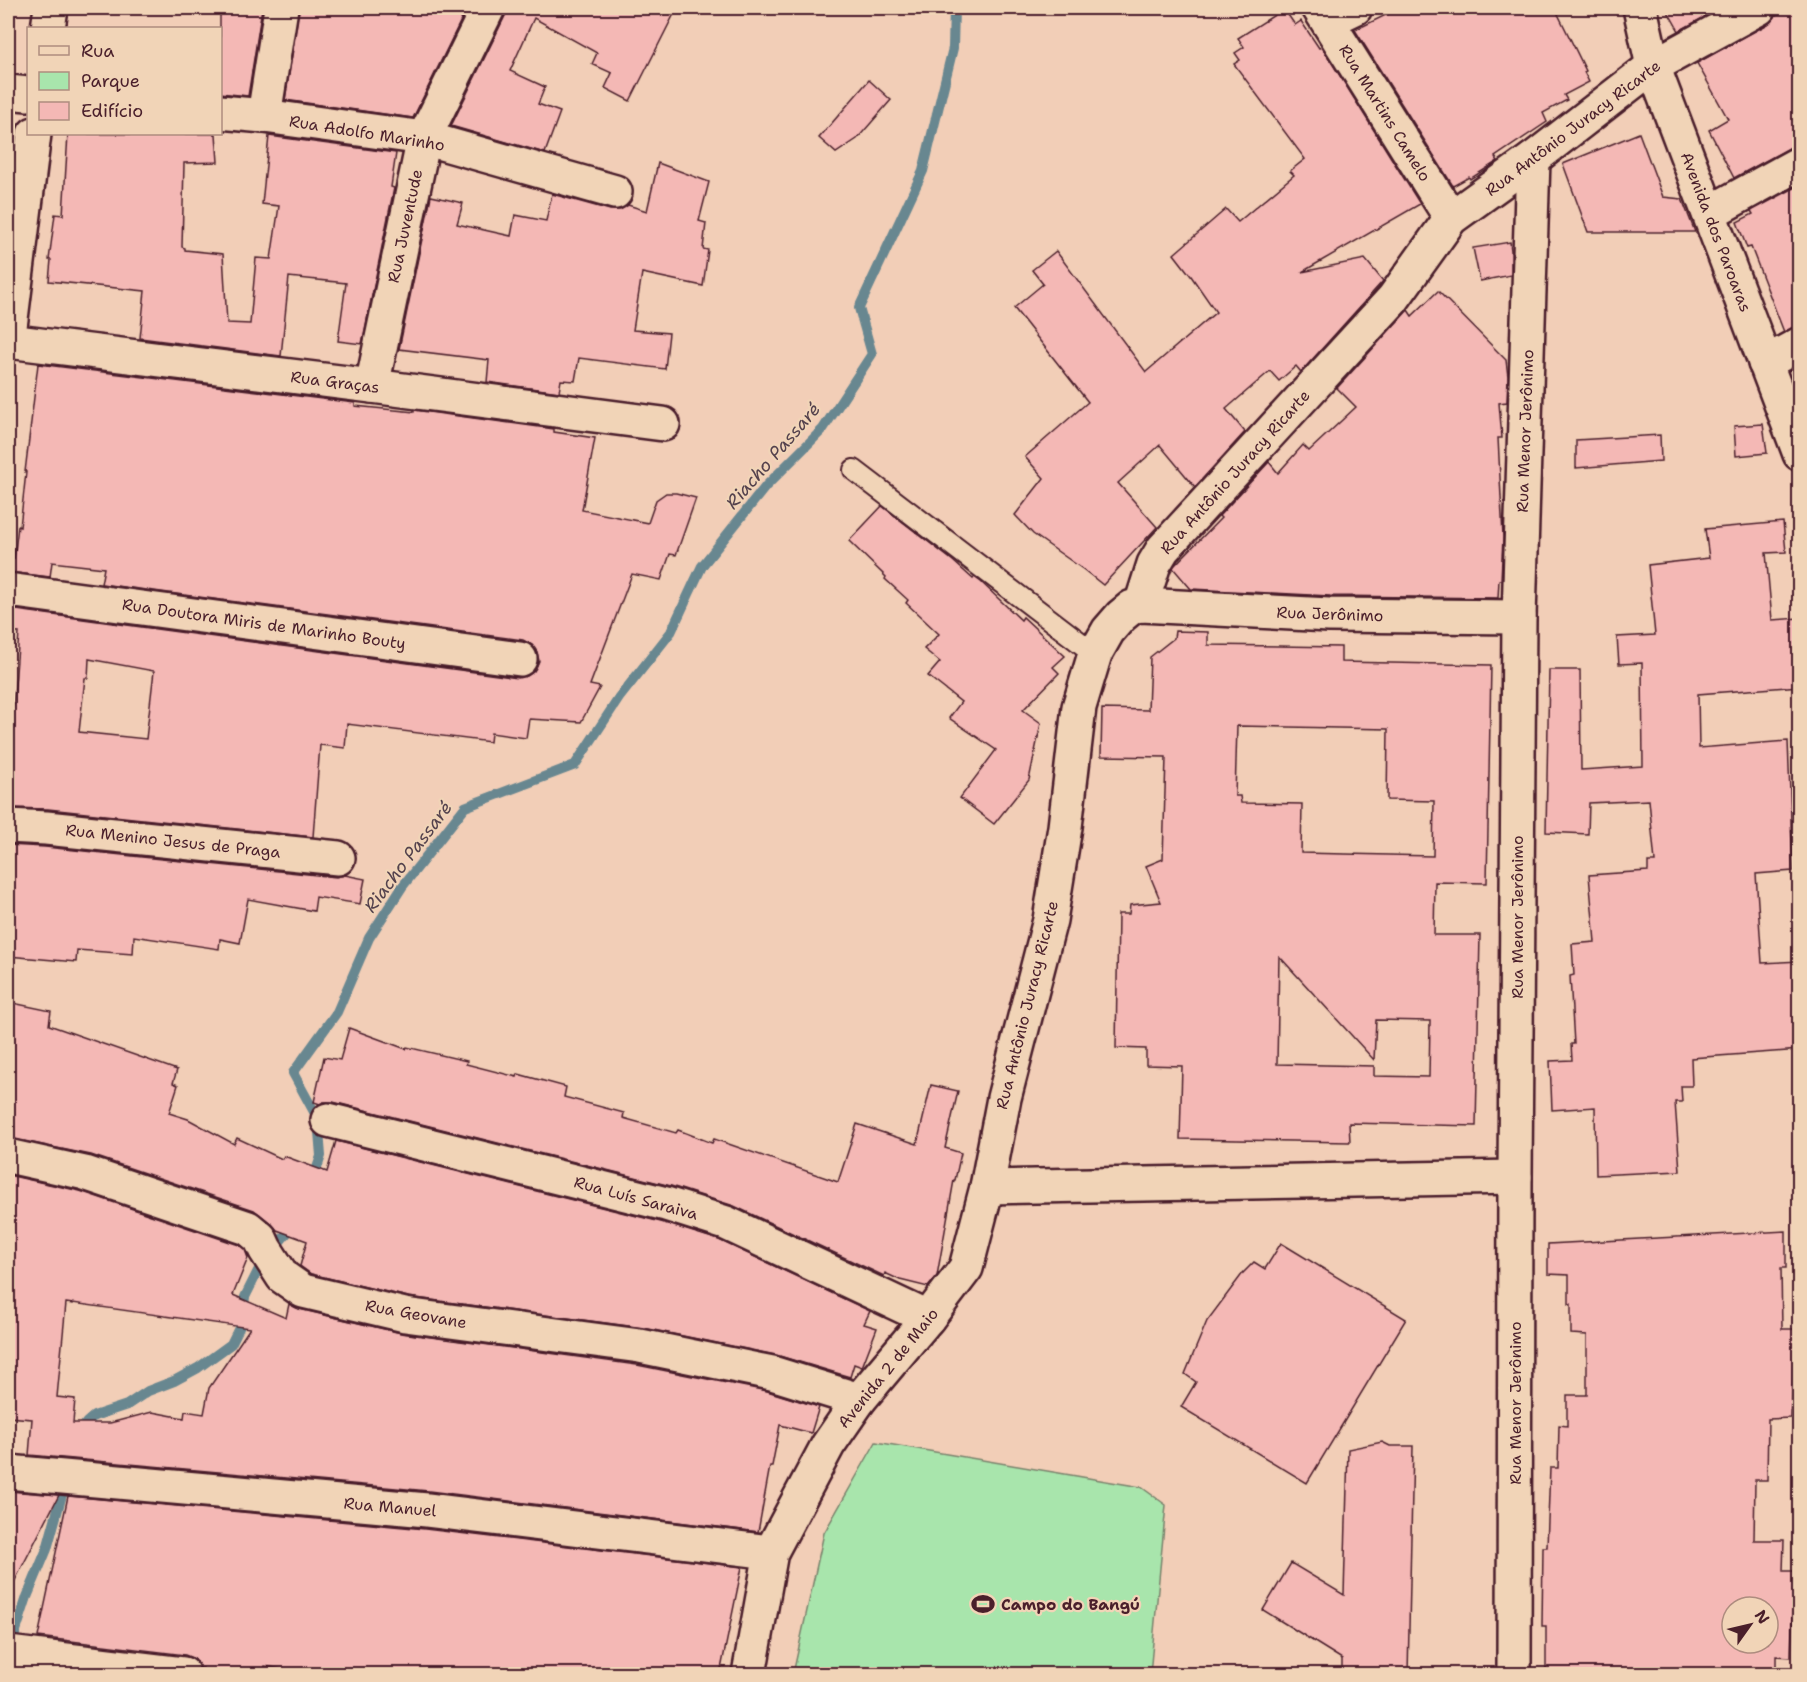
<svg xmlns="http://www.w3.org/2000/svg" width="1807" height="1682" font-family="'Shantell Sans',sans-serif">
<rect width="100%" height="100%" fill="#f2ceb7"/>
<filter id="ink" filterUnits="userSpaceOnUse"><feTurbulence type="fractalNoise" baseFrequency=".0167" numOctaves="2"/><feDisplacementMap in="SourceGraphic" scale="12" xChannelSelector="R" yChannelSelector="G"/><feConvolveMatrix kernelMatrix="1 2 1 2 8 2 1 2 1" color-interpolation-filters="sRGB"/></filter>
<g filter="url(#ink)">
<polygon fill="#a8e5ac" stroke="#79826c" stroke-width="1.5" points="876,1442 1141,1487 1166,1505 1150,1674 793,1674 824,1533"/>
<g fill="none" stroke-linecap="round" stroke-linejoin="round">
<g stroke="#678790" stroke-width="10">
<polyline points="313,1180 321,1156 318,1119 293,1073 337,1012 369,938 402,887 465,807 575,765 619,698 671,632 702,566 766,486 823,429 872,354 859,308 923,171 953,48 954,8"/>
<polyline points="10,1649 27,1597 47,1549 79,1433 87,1422 94,1416 127,1405 148,1391 174,1381 198,1368 231,1344 242,1322 245,1297 263,1261 288,1232 294,1221"/>
</g>
</g>
<g fill="#f4b8b5" stroke="#4a1f2b" stroke-width="1.5" fill-rule="evenodd">
<polygon points="220,8 262,8 248,96 220,93"/>
<polygon points="299,8 467,8 413,118 285,100"/>
<polygon points="507,8 677,8 630,101 605,88 612,73 592,64 597,53 534,18 510,71 545,87 538,104 560,112 545,153 451,126 505,16"/>
<polygon points="1400,8 1555,8 1586,71 1584,72 1589,82 1564,95 1567,100 1543,113 1547,122 1495,157 1498,161 1470,179 1469,177 1453,186 1355,30"/>
<polygon points="1666,8 1721,8 1679,31"/>
<polygon points="1778,8 1800,8 1800,144 1791,147 1734,178 1709,130 1728,119 1697,63 1768,24 1775,17"/>
<polygon points="1284,9 1295,25 1301,21 1319,48 1322,47 1420,204 1302,272 1365,259 1383,281 1301,372 1296,366 1279,381 1270,371 1226,409 1245,432 1195,487 1160,445 1118,483 1157,527 1103,585 1084,570 1033,534 1015,515 1044,478 1025,457 1088,402 1014,308 1043,284 1032,270 1056,251 1146,372 1216,312 1191,276 1174,254 1226,209 1238,222 1294,175 1290,171 1305,159 1234,64 1240,60 1235,53 1244,47 1238,38"/>
<polygon points="869,80 891,100 857,139 836,153 819,138"/>
<polygon points="1639,133 1663,197 1682,199 1695,232 1588,232 1563,164"/>
<polygon points="68,134 216,134 218,162 184,163 182,247 185,248 185,250 223,254 227,323 250,324 256,258 271,259 279,206 262,204 269,136 396,153 391,187 394,188 362,344 338,341 346,283 289,277 281,356 140,338 145,291 49,281 51,260 49,260 55,214 63,215"/>
<polygon points="658,163 709,182 699,221 706,223 703,249 708,250 703,286 642,273 633,330 669,333 665,369 579,358 575,381 561,380 559,392 487,382 489,360 399,349 431,196 463,203 457,224 511,236 515,215 546,221 552,194 610,210 620,210 628,205 647,211"/>
<polygon points="1800,185 1800,325 1784,332 1751,247 1747,248 1737,222 1753,214 1751,211"/>
<polygon points="1510,242 1511,251 1511,275 1480,281 1473,248"/>
<polygon points="1438,291 1506,360 1508,377 1507,402 1499,403 1502,438 1498,438 1503,537 1501,580 1499,580 1498,598 1330,596 1191,589 1173,568 1174,566 1221,518 1219,516 1269,462 1278,473 1303,445 1309,451 1356,407 1337,388 1408,310 1412,316"/>
<path d="M38,364L355,403V406L414,412V410L554,429V432L595,438L582,510L648,523L656,500L666,493H676L696,498L676,555L670,554L661,580L632,574L590,685L600,687L581,722L529,719L526,738L491,733L490,742L347,724L345,748L320,745L313,837L48,809L8,808V712H13L19,633L8,632L9,609L518,678L527,676L534,671L539,661L537,652L532,645L523,640L101,584L104,568L52,562L50,577L8,572L9,558L14,559L18,526L20,527L26,472H25ZM89,659L154,671L146,739L79,732L85,678H88Z"/>
<polygon points="1763,424 1767,453 1736,456 1734,426"/>
<polygon points="1660,435 1661,461 1576,468 1576,440"/>
<polygon points="882,506 953,561 973,579 974,577 981,582 1021,620 1023,617 1065,656 1053,667 1059,673 1023,710 1041,723 1029,780 994,824 960,798 996,750 949,718 961,702 928,676 940,662 924,649 939,634 906,603 908,600 885,579 886,577 849,541"/>
<polygon points="1783,522 1786,552 1766,553 1772,620 1800,618 1800,686 1698,694 1699,748 1788,741 1793,871 1756,874 1762,963 1800,961 1800,994 1796,995 1800,1050 1691,1058 1692,1086 1681,1086 1682,1102 1675,1102 1680,1171 1596,1175 1595,1107 1552,1110 1550,1061 1572,1060 1571,1044 1574,1044 1570,976 1574,975 1572,944 1595,942 1589,875 1648,871 1648,862 1655,862 1649,800 1589,803 1588,834 1546,832 1549,670 1580,670 1581,770 1643,766 1642,663 1619,664 1617,637 1655,635 1648,565 1709,558 1705,529"/>
<path d="M1175,631L1208,632V645L1341,647V662L1491,665L1487,883L1435,882L1434,935H1480L1476,1126L1349,1123L1350,1142L1180,1139L1182,1066L1146,1065V1049L1116,1048L1118,914H1129L1130,905L1161,902L1146,866L1163,859L1166,757L1101,756L1102,709L1148,710L1150,657L1174,638ZM1237,726L1388,729L1387,800L1434,801L1433,856L1301,853L1302,804L1241,803L1240,796H1235ZM1279,956L1374,1060L1376,1020L1430,1021L1429,1077L1374,1076V1066L1277,1064Z"/>
<polygon points="8,845 45,847 336,877 345,875 365,879 360,904 316,897 314,911 248,899 240,943 220,939 219,949 134,936 133,954 77,950 76,962 8,956"/>
<polygon points="8,1002 51,1011 49,1025 177,1070 173,1083 178,1085 169,1113 188,1119 234,1144 237,1138 282,1159 284,1156 327,1172 336,1141 661,1222 719,1240 870,1311 864,1324 877,1328 862,1367 854,1364 850,1377 776,1355 644,1328 408,1297 311,1274 300,1266 307,1241 277,1230 272,1224 254,1210 91,1155 8,1138"/>
<polygon points="349,1028 406,1049 407,1047 467,1061 466,1064 517,1077 518,1074 566,1087 564,1097 624,1113 623,1118 676,1133 678,1130 712,1143 714,1139 838,1182 857,1124 917,1144 931,1085 958,1091 945,1148 961,1153 955,1180 954,1180 937,1276 928,1287 900,1280 885,1273 884,1276 734,1206 671,1186 333,1102 323,1102 320,1104 314,1102 324,1057 340,1060"/>
<path d="M8,1175L80,1191L239,1245L245,1250L248,1258L233,1295L286,1318L289,1304L299,1309L401,1333L637,1365L767,1391L819,1407L811,1433L780,1425L772,1466H770L758,1532L429,1491L29,1455L32,1419L8,1417ZM66,1303L73,1304V1303L250,1328L209,1388L204,1414L185,1411L184,1418L152,1412L110,1423H73L75,1399L57,1397Z"/>
<path d="M1786,1231V1268H1781L1782,1329H1799L1798,1359H1794L1791,1418L1768,1419L1767,1480H1755L1754,1540H1784L1783,1571H1794L1791,1657L1776,1656V1674H1546V1626H1542L1543,1547H1547L1550,1468H1558L1559,1425L1567,1426V1395H1587V1335L1571,1334V1304H1569V1275L1548,1274V1244ZM1732,1607H1768V1643H1732Z"/>
<polygon points="1281,1243 1406,1319 1307,1483 1181,1407 1196,1382 1185,1374 1207,1321 1243,1273 1254,1262 1265,1269"/>
<polygon points="1382,1442 1390,1446 1413,1446 1408,1674 1342,1674 1342,1659 1263,1610 1291,1563 1344,1595 1348,1449"/>
<polygon points="8,1491 59,1495 8,1594"/>
<polygon points="68,1496 425,1529 742,1567 720,1674 311,1674 265,1666 263,1674 233,1674 203,1670 203,1668 200,1668 195,1659 185,1655 38,1637"/>
</g>
<g fill="none" stroke-linecap="round" stroke-linejoin="round">
<g stroke="#4a1f2b" stroke-width="24">
<polyline id="service" points="854,470 1095,654"/>
</g>
<g stroke="#4a1f2b" stroke-width="38">
<g id="minor">
<polyline points="1319,8 1451,218"/>
<polyline points="1640,8 1653,66 1800,454"/>
<polyline points="1328,21 1355,8"/>
<polyline points="48,28 51,8"/>
<polyline points="8,92 28,94"/>
<polyline points="220,112 264,116 424,138 615,192"/>
<polyline points="264,116 281,8"/>
<polyline points="1709,213 1800,163"/>
<polyline points="8,341 372,386 663,424"/>
<polyline points="8,343 34,134"/>
<polyline points="1765,363 1800,344"/>
<polyline points="372,386 424,138 488,8"/>
<polyline points="8,590 520,659"/>
<polyline points="1141,605 1154,564 1163,549 1393,299 1451,218 1533,159 1653,66 1759,8"/>
<polyline points="8,826 46,828 338,858"/>
<polyline points="328,1120 666,1204 726,1223 928,1318"/>
<polyline points="8,1156 85,1173 248,1228 260,1238 265,1249 283,1277 303,1291 405,1315 640,1346 772,1373 859,1400"/>
<polyline points="987,1187 1515,1177"/>
<polyline points="8,1472 427,1510 771,1552"/>
<polyline points="8,1653 183,1674"/>
<polyline points="749,1674 771,1552 828,1445 859,1400 928,1318 966,1268 987,1187 1004,1098 1050,920 1065,827 1079,707 1095,654 1108,631 1121,616 1132,607 1141,605 1329,615 1519,617"/>
<polyline points="1514,1674 1515,1177 1519,617 1533,159"/>
</g>
</g>
<use href="#service" stroke="#f1d4b7" stroke-width="20"/>
<use href="#minor" stroke="#f1d4b7" stroke-width="33"/>
</g>
</g>
<defs>
<g id="stadium-bare" transform="scale(1.8)"><path d="M0-5a6.5 5 0 1 0 0 10a6.5 5 0 1 0 0-10ZM-3.5-1.8h7v3.6h-7Z" fill="#4a1f2b" stroke="#f1d4b7" stroke-width="2.5" paint-order="stroke"/></g>
</defs>
<g fill-rule="evenodd">
<use href="#stadium-bare" x="983" y="1604"/>
</g>
<g text-anchor="middle" dominant-baseline="central" stroke-width="4.5" stroke-linejoin="round" paint-order="stroke">
<g font-size="16" fill="#4a1f2b" stroke="#f1d4b7">
<text transform="translate(1385 113) rotate(58)">Rua Martins Camelo</text>
<text transform="translate(1573 128) rotate(-37)">Rua Antônio Juracy Ricarte</text>
<text transform="translate(367 133) rotate(9)">Rua Adolfo Marinho</text>
<text transform="translate(405 226) rotate(-78)">Rua Juventude</text>
<text transform="translate(1716 232) rotate(69)">Avenida dos Paroaras</text>
<text transform="translate(335 382) rotate(7)">Rua Graças</text>
<text transform="translate(1525 431) rotate(-88)">Rua Menor Jerônimo</text>
<text transform="translate(1235 472) rotate(-48)">Rua Antônio Juracy Ricarte</text>
<text transform="translate(1330 614) rotate(2)">Rua Jerônimo</text>
<text transform="translate(264 624) rotate(8)">Rua Doutora Miris de Marinho Bouty</text>
<text transform="translate(173 841) rotate(6)">Rua Menino Jesus de Praga</text>
<text transform="translate(1517 917) rotate(-90)">Rua Menor Jerônimo</text>
<text transform="translate(1027 1005) rotate(-76)">Rua Antônio Juracy Ricarte</text>
<text transform="translate(636 1198) rotate(15)">Rua Luís Saraiva</text>
<text transform="translate(416 1314) rotate(10)">Rua Geovane</text>
<text transform="translate(888 1368) rotate(-51)">Avenida 2 de Maio</text>
<text transform="translate(1515 1403) rotate(-90)">Rua Menor Jerônimo</text>
<text transform="translate(390 1507) rotate(5)">Rua Manuel</text>
</g>
<g font-size="16" font-weight="bold" fill="#4a1f2b" stroke="#f1d4b7" text-anchor="start">
<text x="1001" y="1604">Campo do Bangú</text>
</g>
<g font-size="18" font-style="italic" fill="#54424d" stroke="#f1d4b7">
<text transform="translate(773 456) rotate(-49)">Riacho Passaré</text>
<text transform="translate(408 857) rotate(-53)">Riacho Passaré</text>
</g>
</g>
<rect width="1807" height="1682" fill="none" stroke="#f1d4b7" stroke-width="30"/>
<rect x="15" y="15" width="1777" height="1652" fill="none" stroke="#4a1f2b" stroke-width="2" filter="url(#ink)"/>
<rect x="27" y="27" width="195" height="108" fill="#f1d4b7" stroke="#ae8c7f" stroke-width="1.5"/>
<rect x="39" y="46" width="30" height="9" fill="#f1d4b7" stroke="#ae8c7f" stroke-width="1.5"/>
<text x="81" y="57" font-size="18" fill="#4a1f2b">Rua</text>
<rect x="39" y="72" width="30" height="18" fill="#a8e5ac" stroke="#ae8c7f" stroke-width="1.5"/>
<text x="81" y="87" font-size="18" fill="#4a1f2b">Parque</text>
<rect x="39" y="102" width="30" height="18" fill="#f4b8b5" stroke="#ae8c7f" stroke-width="1.5"/>
<text x="81" y="117" font-size="18" fill="#4a1f2b">Edifício</text>
<g transform="translate(1750 1625) rotate(56)"><circle r="28" fill="#f1d4b7" stroke="#ae8c7f" stroke-width="1.5"/>
<path d="M0-4.5L10 22L0 15L-10 22Z" fill="#4a1f2b"/>
<text y="-9" font-size="16" font-weight="bold" text-anchor="middle" fill="#4a1f2b">N</text>
</g>
</svg>
